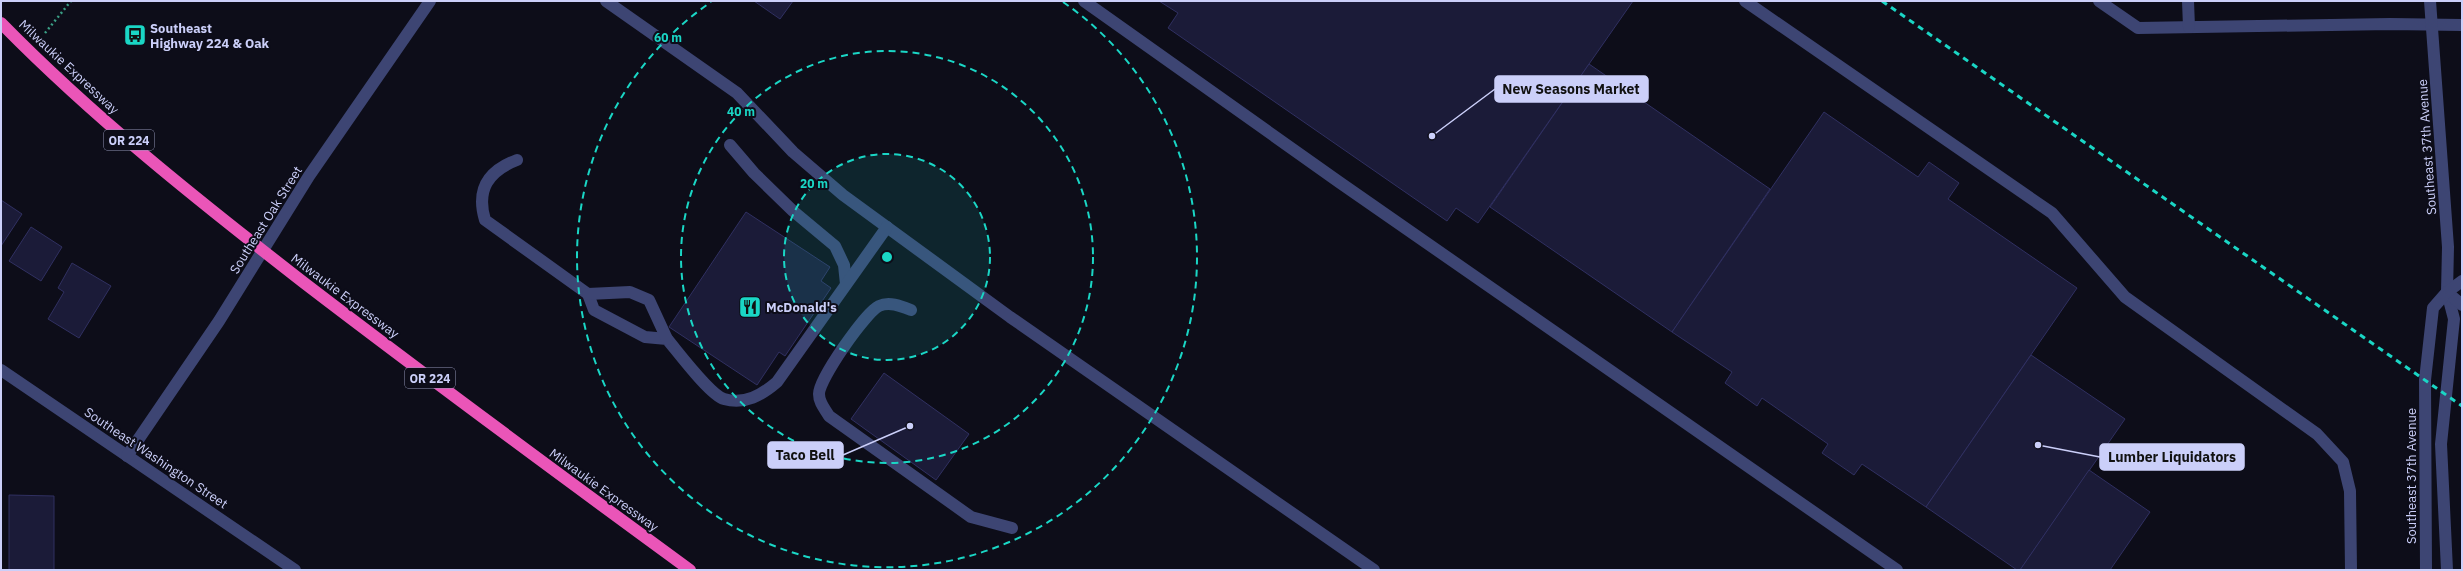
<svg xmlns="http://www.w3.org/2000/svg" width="2463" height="571" font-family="'IBM Plex Sans',sans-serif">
<rect width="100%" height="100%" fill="#0d0d19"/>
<g fill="#1b1b38" stroke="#303061">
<polygon points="754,1 793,1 780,19"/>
<polygon points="1159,1 1633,1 1478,223 1456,208 1447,221 1168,28 1178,13"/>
<polygon points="1589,64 1770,189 1672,332 1490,207"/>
<polygon points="1824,112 1918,177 1929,162 1959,183 1948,199 2077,288 1926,507 1862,464 1854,475 1822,453 1828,444 1762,398 1757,406 1725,383 1732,372 1672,332"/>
<polygon points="1,200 22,214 1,246"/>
<polygon points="746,212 830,267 821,281 831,288 785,356 779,352 757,385 669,327"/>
<polygon points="31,227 62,247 41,281 9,261"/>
<polygon points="72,263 111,286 79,338 48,319 64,292 58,288"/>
<polygon points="2031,355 2125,419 2020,570 2017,570 1926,507"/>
<polygon points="884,373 969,434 936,480 851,419"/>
<polygon points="2089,470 2150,512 2110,570 2020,570"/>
<polygon points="9,495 54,496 54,570 9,570"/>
</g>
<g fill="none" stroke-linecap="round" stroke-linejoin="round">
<g stroke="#3a9e85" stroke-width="2.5" stroke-dasharray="2 3" stroke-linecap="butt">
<polyline points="45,33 71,1"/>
<polyline points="193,569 193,570"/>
</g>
<g stroke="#3d4573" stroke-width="12">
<polyline points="606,1 737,93 793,152 843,195 1010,317 1374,570"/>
<polyline points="1084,1 1339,182 1897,570"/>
<polyline points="1745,1 2052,213 2125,297 2317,434 2343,462 2350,491 2351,570"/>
<polyline points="2099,1 2138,28 2390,24 2462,25"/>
<polyline points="2188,1 2189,27"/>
<polyline points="2430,1 2448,247 2447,292 2454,319 2441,444 2447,570"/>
<polyline points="730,145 754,173 793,211 835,246 844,265 846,284"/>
<path d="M517,160C488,171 476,190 485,220L588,294L594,310L645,337L667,339C678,352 710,395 724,399C745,405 762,395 777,382L887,227"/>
<polyline points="2447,292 2462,305"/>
<polyline points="588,294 630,292 649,300 667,339"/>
<path d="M911,310C901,306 889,301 879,306C865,313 819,379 819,394C819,403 825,409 829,416L971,517L1012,528"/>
<polyline points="1,370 295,570"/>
<polyline points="127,456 219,321 309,176 430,1"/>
<polyline points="2426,570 2425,380 2433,308 2447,292 2462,281"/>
</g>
<path stroke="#ea55b8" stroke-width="12" d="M1,23C94,118 199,201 303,282C431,380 560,475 690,570"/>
<polyline stroke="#1ad6c5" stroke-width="3" stroke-dasharray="6 5" stroke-linecap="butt" points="1882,1 2462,406"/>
</g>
<circle cx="887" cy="257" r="103" fill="#1ad6c5" fill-opacity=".12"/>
<g fill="none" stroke="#1ad6c5" stroke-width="2" stroke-dasharray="7 5">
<circle cx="887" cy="257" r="103"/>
<circle cx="887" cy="257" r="206"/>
<path d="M1063 2A310 310 0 1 1 711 2"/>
</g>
<defs>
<g id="bus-square" transform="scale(1.15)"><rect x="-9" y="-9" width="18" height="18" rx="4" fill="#1ad6c5" stroke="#0d0d19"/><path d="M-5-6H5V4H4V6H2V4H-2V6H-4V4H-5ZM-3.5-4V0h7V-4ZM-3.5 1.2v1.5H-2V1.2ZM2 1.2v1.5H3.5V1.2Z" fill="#111"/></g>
<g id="restaurant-square" transform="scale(1.15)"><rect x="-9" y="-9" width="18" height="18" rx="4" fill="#1ad6c5" stroke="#0d0d19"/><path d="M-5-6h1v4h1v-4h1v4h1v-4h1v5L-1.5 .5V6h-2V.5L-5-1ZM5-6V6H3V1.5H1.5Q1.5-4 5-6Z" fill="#111"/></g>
</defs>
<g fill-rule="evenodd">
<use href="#bus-square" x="135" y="35"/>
<use href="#restaurant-square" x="750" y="307"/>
</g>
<g text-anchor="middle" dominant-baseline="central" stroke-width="4" stroke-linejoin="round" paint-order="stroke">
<g fill="#0d0d19" stroke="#9295b6" stroke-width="1">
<rect x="104" y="130" width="50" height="20" rx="3"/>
<rect x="405" y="368" width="50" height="20" rx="3"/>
</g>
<g font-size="12" font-weight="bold" fill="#cbcff9">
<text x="129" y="140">OR 224</text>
<text x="430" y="378">OR 224</text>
</g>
<g font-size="13" font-weight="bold" fill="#cbcff9" stroke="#0d0d19" text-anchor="start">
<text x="150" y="28">Southeast<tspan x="150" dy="15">Highway 224 &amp; Oak</tspan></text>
<text x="766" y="307">McDonald's</text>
</g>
<g font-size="13" fill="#cbcff9" stroke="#0d0d19">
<text transform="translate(69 67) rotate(43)">Milwaukie Expressway</text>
<text transform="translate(2427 147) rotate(-94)">Southeast 37th Avenue</text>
<text transform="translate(266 220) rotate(-58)">Southeast Oak Street</text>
<text transform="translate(345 296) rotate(37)">Milwaukie Expressway</text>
<text transform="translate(156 458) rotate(34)">Southeast Washington Street</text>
<text transform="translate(2411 476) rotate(-90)">Southeast 37th Avenue</text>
<text transform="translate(604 490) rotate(36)">Milwaukie Expressway</text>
</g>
</g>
<circle cx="887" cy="257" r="6" fill="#1ad6c5" stroke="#0d0d19" stroke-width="2"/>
<g font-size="12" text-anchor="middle" font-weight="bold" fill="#1ad6c5" stroke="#0d0d19" stroke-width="4" stroke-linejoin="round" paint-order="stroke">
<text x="668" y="42">60 m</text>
<text x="741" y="116">40 m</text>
<text x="814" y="188">20 m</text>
</g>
<path fill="none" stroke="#cbcff9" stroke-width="1.5" d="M1432 136L1495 89M910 426L843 455M2038 445L2100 457"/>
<g fill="#cbcff9" stroke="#0d0d19" stroke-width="1.5">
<circle cx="1432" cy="136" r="4"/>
<circle cx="910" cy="426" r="4"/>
<circle cx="2038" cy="445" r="4"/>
</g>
<g fill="#cbcff9" stroke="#cbcff9" stroke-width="1.5">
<rect x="1495" y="76" width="153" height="26" rx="4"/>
<rect x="768" y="442" width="75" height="26" rx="4"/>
<rect x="2100" y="444" width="144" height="26" rx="4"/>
</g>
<g font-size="14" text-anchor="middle" font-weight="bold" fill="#111">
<text x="1571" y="94">New Seasons Market</text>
<text x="805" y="460">Taco Bell</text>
<text x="2172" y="462">Lumber Liquidators</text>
</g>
<rect width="2463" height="571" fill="none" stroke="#cbcff9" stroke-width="4"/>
</svg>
